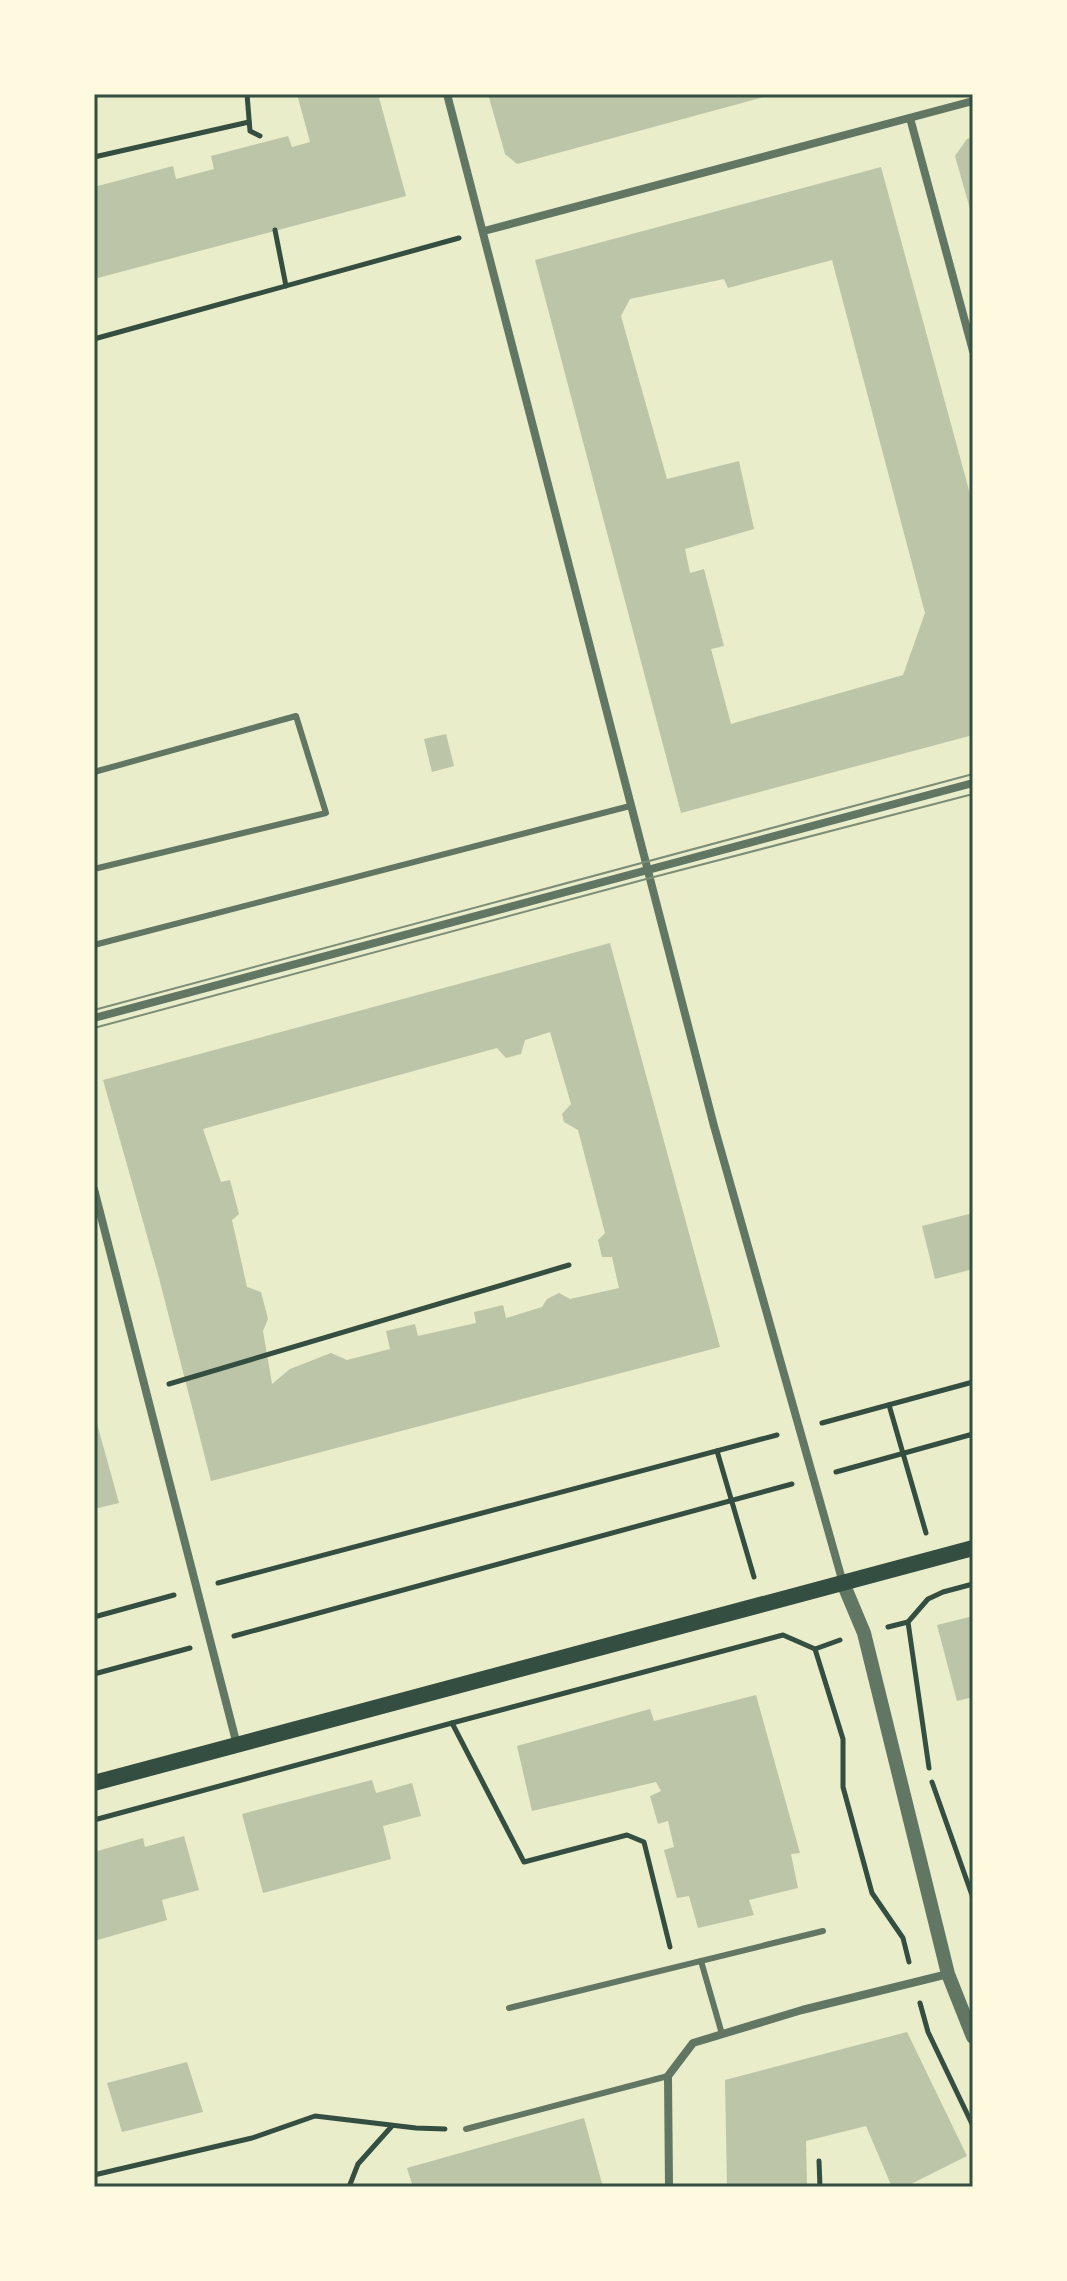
<svg xmlns="http://www.w3.org/2000/svg" width="1067" height="2281" font-family="'IBM Plex Sans',sans-serif">
<rect width="100%" height="100%" fill="#e9edc9"/>
<g fill="#bcc5a7" fill-rule="evenodd">
<polygon points="297,94 378,94 406,196 94,279 94,187 173,166 176,179 214,169 211,156 288,136 292,147 310,142"/>
<polygon points="488,94 771,94 771,95 517,164 505,154"/>
<polygon points="973,137 973,216 972,216 955,156 967,139"/>
<path d="M881,167L973,505V735L681,813L535,260ZM832,260L925,613L903,675L731,724L711,649L724,646L704,569L690,573L685,549L754,529L739,461L667,479L621,316L630,299L724,279L728,288Z"/>
<polygon points="446,734 454,766 432,772 424,739"/>
<path d="M610,943L720,1347L211,1481L159,1278L103,1080ZM550,1032L571,1104L562,1114L564,1122L578,1130L605,1233L598,1240L602,1257H612L619,1288L570,1299L559,1293L547,1299L542,1307L506,1318L503,1305L474,1312L476,1323L418,1336L415,1324L386,1331L390,1349L347,1360L331,1353L290,1369L272,1384L263,1331L268,1319L261,1292L247,1287L232,1220L239,1214L230,1180L221,1182L203,1129L497,1048L506,1058L521,1054L525,1040Z"/>
<polygon points="973,1213 973,1269 935,1279 922,1226"/>
<polygon points="94,1413 119,1503 94,1509"/>
<polygon points="973,1616 973,1697 957,1701 937,1625"/>
<polygon points="756,1695 800,1853 791,1854 798,1888 749,1900 754,1915 698,1928 689,1896 677,1898 664,1850 674,1847 668,1821 658,1824 650,1796 661,1791 656,1782 532,1811 517,1746 650,1709 654,1721"/>
<polygon points="372,1780 376,1793 412,1783 421,1816 383,1826 391,1859 263,1893 242,1814"/>
<polygon points="184,1836 199,1890 162,1900 167,1920 94,1941 94,1852 143,1838 145,1847"/>
<polygon points="907,2032 967,2156 905,2187 892,2187 866,2126 806,2141 807,2187 727,2187 725,2080"/>
<polygon points="187,2062 203,2112 122,2132 107,2083"/>
<polygon points="584,2118 603,2187 413,2187 407,2168"/>
</g>
<g fill="none" stroke-linecap="round" stroke-linejoin="round">
<g stroke="#344e41" stroke-width="5">
<polyline points="247,94 250,131 260,136"/>
<polyline points="94,157 249,122"/>
<polyline points="275,230 286,286"/>
<polyline points="94,339 459,238"/>
<polyline points="169,1384 569,1265"/>
<polyline points="889,1405 926,1533"/>
<polyline points="822,1423 973,1382"/>
<polyline points="717,1451 754,1577"/>
<polyline points="836,1472 973,1434"/>
<polyline points="218,1583 777,1435"/>
<polyline points="94,1617 174,1595"/>
<polyline points="908,1622 929,1768"/>
<polyline points="888,1627 908,1622 928,1599 943,1592 973,1584"/>
<polyline points="234,1636 792,1484"/>
<polyline points="815,1649 843,1739 843,1787 872,1893 903,1938 909,1962"/>
<polyline points="94,1674 190,1648"/>
<polyline points="452,1723 783,1635 815,1649 840,1640"/>
<polyline points="932,1782 973,1898"/>
<polyline points="94,1820 452,1723 524,1862 627,1835 644,1842 670,1947"/>
<polyline points="920,2003 928,2032 973,2126"/>
<polyline points="819,2161 820,2187"/>
<polyline points="94,2175 252,2138 315,2116 416,2128 445,2129"/>
<polyline points="349,2187 358,2164 392,2126"/>
</g>
<g stroke="#617663" stroke-width="6">
<polyline points="94,772 296,716 326,813 94,869"/>
<polyline points="94,945 630,806"/>
<polyline points="701,1961 722,2034"/>
<polyline points="509,2008 823,1931"/>
<polyline points="466,2129 668,2076"/>
</g>
<g stroke="#617663" stroke-width="8">
<polyline points="447,94 714,1126 843,1583"/>
<polyline points="910,118 973,351"/>
<polyline points="484,231 973,101"/>
<polyline points="94,1018 973,783"/>
<polyline points="94,1189 237,1745"/>
<polyline points="669,2187 668,2076 693,2043 802,2010 948,1974"/>
</g>
<polyline stroke="#617663" stroke-width="14" points="843,1583 864,1633 948,1974 973,2037"/>
<polyline stroke="#344e41" stroke-width="16" points="94,1783 973,1548"/>
<g stroke="#7c8e77" stroke-width="2">
<polyline points="94,1010 973,774"/>
<polyline points="94,1028 650,878 973,794"/>
</g>
</g>
<rect width="1067" height="2281" fill="none" stroke="#fefae0" stroke-width="192"/>
<rect x="96" y="96" width="875" height="2089" fill="none" stroke="#344e41" stroke-width="3"/>
</svg>
